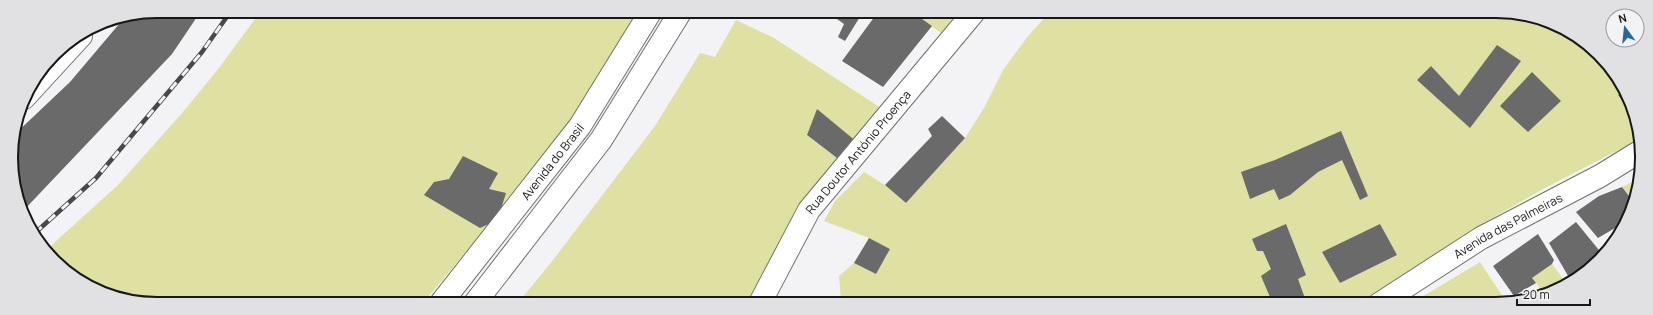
<svg xmlns="http://www.w3.org/2000/svg" width="1653" height="315" font-family="Manrope,sans-serif">
<rect width="100%" height="100%" fill="#f3f3f5"/>
<g fill="#dee1a1">
<polygon points="261,11 641,11 586,100 489,224 423,303 139,303 84,284 45,251 118,185 183,112 219,68"/>
<polygon points="912,12 958,12 941,33"/>
<polygon points="1050,12 1514,12 1569,31 1612,68 1623,91 1619,95 1637,119 1638,140 1543,189 1468,232 1361,304 848,303 841,300 839,276 854,263 876,274 890,249 869,238 824,221 835,201 864,172 885,185 906,203 965,138 984,108 1003,70 1028,36"/>
<polygon points="736,20 774,38 881,108 857,142 817,110 807,135 841,161 760,303 518,303 553,260 655,126 700,53 715,57"/>
<polygon points="1640,178 1634,200 1622,187"/>
<polygon points="1480,262 1507,303 1447,304 1445,300 1439,304 1410,304"/>
<polygon points="1552,264 1567,284 1560,289 1544,293 1532,278"/>
</g>
<g fill="#6a6a6b">
<polygon points="157,11 201,11 172,54 23,211 19,204 11,148 14,135 70,82 125,17"/>
<polygon points="831,12 863,12 845,41 838,37 844,24 830,14"/>
<polygon points="878,12 912,12 932,26 883,87 842,61"/>
<polygon points="1497,45 1521,61 1470,128 1417,80 1431,66 1459,96"/>
<polygon points="1532,72 1561,101 1528,132 1500,106"/>
<polygon points="1623,91 1634,113 1633,113 1618,95"/>
<polygon points="817,109 857,142 841,161 807,135"/>
<polygon points="942,116 965,138 906,203 885,185 932,136 928,129"/>
<polygon points="1341,131 1368,196 1360,200 1342,160 1318,172 1290,195 1279,200 1274,189 1250,199 1241,172 1275,160"/>
<polygon points="463,156 498,173 489,189 506,193 501,209 489,224 480,228 424,195 434,182 449,179"/>
<polygon points="1622,187 1633,201 1627,221 1598,238 1576,212 1599,196"/>
<polygon points="1576,222 1603,255 1571,281 1549,243"/>
<polygon points="1286,224 1306,275 1298,279 1307,304 1273,304 1261,276 1271,269 1263,251 1257,251 1252,239"/>
<polygon points="1380,224 1397,255 1340,283 1322,252"/>
<polygon points="1538,234 1554,260 1552,264 1532,278 1536,283 1514,296 1493,266"/>
<polygon points="869,238 890,249 876,274 854,263"/>
<polygon points="1540,288 1544,293 1528,298"/>
</g>
<g fill="none" stroke-linecap="round" stroke-linejoin="round">
<g stroke="#707071" stroke-width="24">
<g id="street">
<polyline points="24,98 81,36"/>
<path id="s1" d="M760,303L809,210L974,12"/>
<path id="s2" d="M1379,304L1481,238L1600,176L1639,152"/>
</g>
</g>
<g stroke="#707071" stroke-width="24">
<g id="secondary">
<path id="s3" d="M441,303L580,126L651,11"/>
<polyline points="475,303 601,140 681,11"/>
</g>
</g>
<use href="#street" stroke="#fff" stroke-width="22"/>
<use href="#secondary" stroke="#fff" stroke-width="22"/>
<g stroke="#48484a" stroke-width="4.5">
<polyline id="rail" points="35,233 96,178 202,52 231,11"/>
</g>
<use href="#rail" stroke="#f3f3f5" stroke-width="3" stroke-dasharray="9" stroke-linecap="butt"/>
</g>
<g text-anchor="middle" dominant-baseline="central" stroke-width="3" stroke-linejoin="round" paint-order="stroke">
<g font-size="12" fill="#171718" stroke="#f3f3f5">
<text stroke="none"><textPath href="#s1" startOffset="181">Rua Doutor António Proença</textPath></text>
<text stroke="none"><textPath href="#s3" startOffset="180">Avenida do Brasil</textPath></text>
<text stroke="none"><textPath href="#s2" startOffset="151">Avenida das Palmeiras</textPath></text>
</g>
</g>
<path d="M0 0H1653V315H0ZM157 18H1496A139 139 0 0 1 1635 157V158A139 139 0 0 1 1496 297H157A139 139 0 0 1 18 158V157A139 139 0 0 1 157 18Z" fill="#e1e1e3" fill-rule="evenodd"/>
<path fill="none" stroke="#171718" stroke-width="2" d="M157 18H1496A139 139 0 0 1 1635 157V158A139 139 0 0 1 1496 297H157A139 139 0 0 1 18 158V157A139 139 0 0 1 157 18Z"/>
<g transform="translate(1625 28) rotate(345)"><circle r="19" fill="#f3f3f5" stroke="#9b9b9d"/>
<path d="M0-3L7 15L0 10L-7 15Z" fill="#27679d"/>
<text y="-6" font-size="11" font-weight="bold" text-anchor="middle" fill="#171718">N</text>
</g>
<path d="M1517 299v6h73v-6" fill="none" stroke="#171718" stroke-width="2"/>
<text x="1523" y="299" font-size="12" fill="#171718" stroke="#f3f3f5" stroke-width="3" paint-order="stroke">20 m</text>
</svg>
